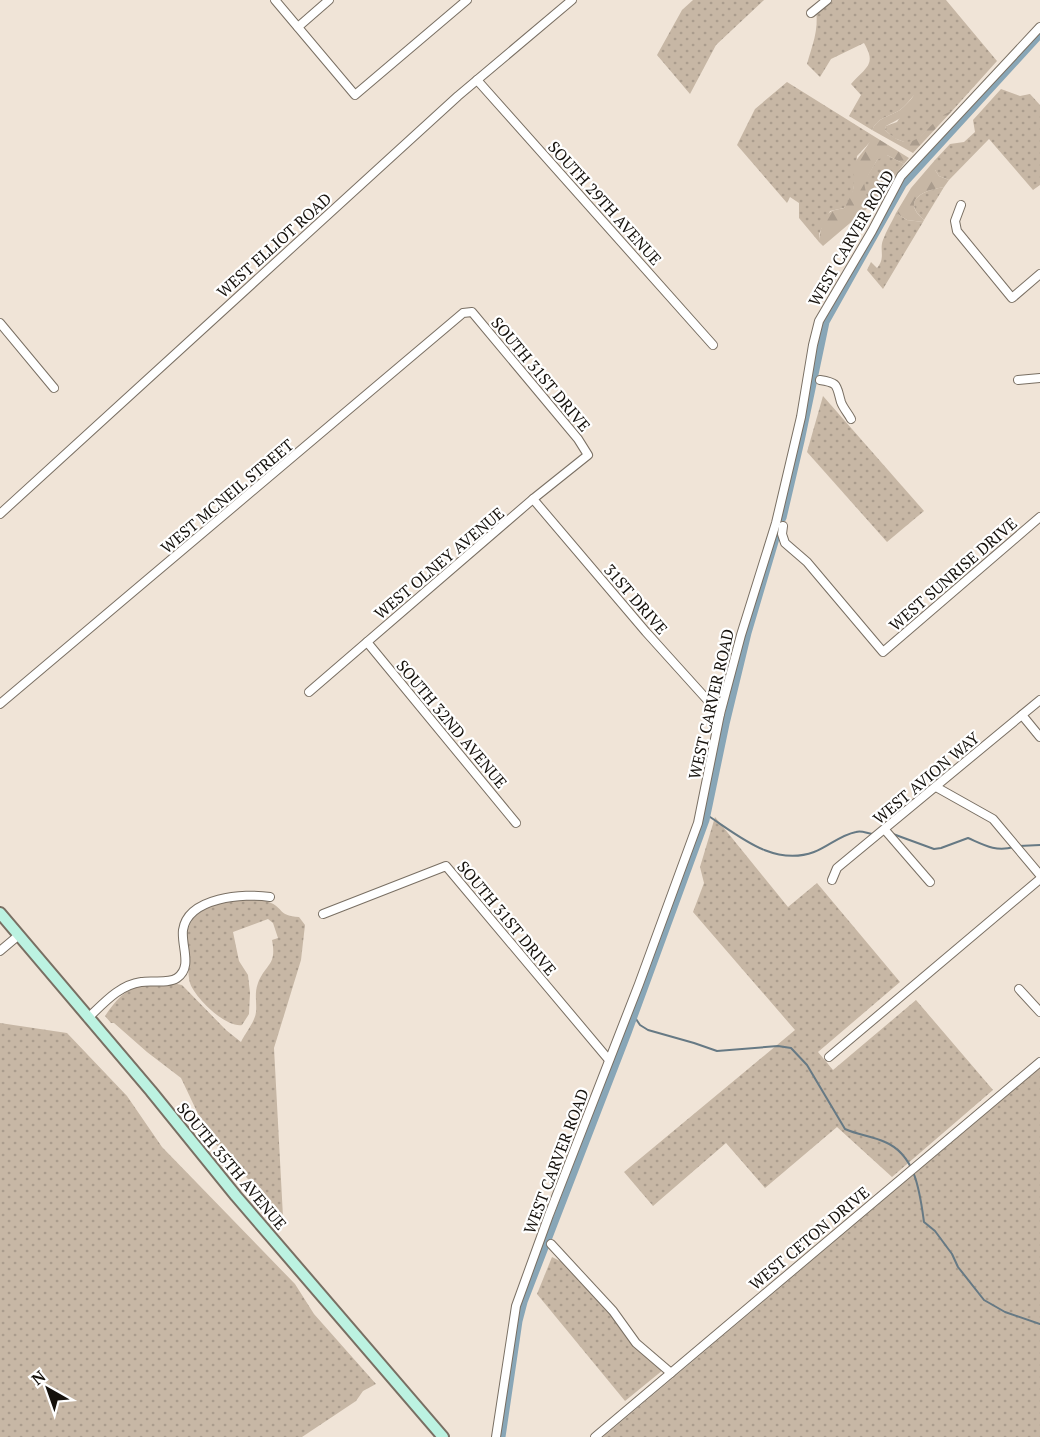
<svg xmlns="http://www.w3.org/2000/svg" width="1040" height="1437" font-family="'PT Serif',serif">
<defs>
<pattern id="grass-dots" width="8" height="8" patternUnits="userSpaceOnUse" patternTransform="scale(1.5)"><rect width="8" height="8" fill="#c7b7a5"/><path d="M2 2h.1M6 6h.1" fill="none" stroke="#aa9c8d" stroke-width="1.8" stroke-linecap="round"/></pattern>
<pattern id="forest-firs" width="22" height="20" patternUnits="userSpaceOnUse" patternTransform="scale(1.5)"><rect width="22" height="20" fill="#c7b7a5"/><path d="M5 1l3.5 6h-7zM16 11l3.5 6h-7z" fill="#aa9c8d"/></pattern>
</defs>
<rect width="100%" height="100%" fill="#f0e4d7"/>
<g fill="url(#grass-dots)">
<polygon points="693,0 764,0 716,45 690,94 657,55 682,10"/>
<path d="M830,0H946L997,61L952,111L936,122L917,140L907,143L894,138L885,130L886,126L897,122L914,95C910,100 905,106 900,110C889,117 878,117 872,130L849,116L861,95L851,84C866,67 877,65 864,43L831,59L820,77L807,64C812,46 819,30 816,11Z"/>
<polygon points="787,82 872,135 872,140 857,156 855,180 852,196 844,208 830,211 819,234 819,242 799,218 799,203 790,197 787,203 737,145 755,109"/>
<polygon points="1001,89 1020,96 1030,94 1040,105 1040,185 1033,190 989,139 949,180 939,176 935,170 935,160 950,144 964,142 975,132 973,120"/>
<polygon points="883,155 887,155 904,164 874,203 869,207 863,183 877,160"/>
<path d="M944,187L924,220C900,200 924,190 944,187Z"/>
<path d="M896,213L907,220L923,222L883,289L867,270L871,262L877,268C886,258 879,250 883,240C886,231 892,222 896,213Z"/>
<polygon points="823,396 924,511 887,542 807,452"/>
<polygon points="715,817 788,907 817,883 900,982 818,1052 833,1070 916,1000 993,1090 892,1177 837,1127 765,1188 726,1143 653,1206 624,1172 795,1030 693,912 704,883 700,867"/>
<path d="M239,899C249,899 259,898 269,902C284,908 278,916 299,917L305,925L301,960L274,1048L283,1217L209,1137L181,1078L147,1052L114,1023H111L105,1016C128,982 138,985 177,984L182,985L226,1030L241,1042C245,1033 255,1022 256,1012C257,1002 254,994 258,983C266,963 277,966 272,940L278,938L273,923L268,919L233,932L239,961L248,975L250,993L249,1014L242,1025C226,1028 195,998 190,983C188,977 186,938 187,932C188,928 191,922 193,919C204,905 223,903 239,899Z"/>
<polygon points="0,1023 67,1033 127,1096 162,1147 295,1284 314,1314 376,1384 363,1391 356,1401 302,1437 0,1437"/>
<polygon points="1040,1068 1040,1437 603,1437"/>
<polygon points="552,1257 564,1263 663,1370 625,1401 537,1294"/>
</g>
<g fill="url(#forest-firs)">
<path d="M915,95H920C916,111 899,119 886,126L885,130C919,162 924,120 952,111L913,153L872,130C878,117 889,117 900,110C905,106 910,100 915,95Z"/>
<path d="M872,135L909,158L904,164L887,155L877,160L864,183L869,207L823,246L819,242C819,234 823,219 829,213C832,210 840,209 844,208C853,194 857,184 852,167C857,157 871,145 872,135Z"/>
<path d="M935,160V170L939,176L949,180L944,187C924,190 900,200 924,220L923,222L907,220L896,213L911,188Z"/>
</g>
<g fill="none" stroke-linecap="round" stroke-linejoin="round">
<g stroke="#667984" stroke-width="2">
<path d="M707,815C738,835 773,867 814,852C828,847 840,835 856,832C862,830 868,834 874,834"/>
<path d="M893,834L934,849L941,848L968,838C984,845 995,852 1014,847"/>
<polyline points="1019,846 1040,845"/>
<path d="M634,1016L640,1025L648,1030L694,1043L717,1051L778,1046L791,1048L807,1065L845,1129C858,1135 872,1136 885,1142C916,1155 920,1193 924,1222L935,1231L952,1254L958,1267L984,1300L1005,1312L1040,1324"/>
</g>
<g stroke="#88a6b7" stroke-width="7">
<polyline points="783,518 801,441 826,322 903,185 1040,35"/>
<polyline points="502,1437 519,1321 524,1302 628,1033 706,820 726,724 748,633 777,535"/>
</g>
<g stroke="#796f63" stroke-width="10">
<g id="street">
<polyline points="275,0 355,95 467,0"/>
<polyline points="811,13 827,0"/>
<polyline points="298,27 329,0"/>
<polyline points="477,80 713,345"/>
<polyline points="961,205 955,221 957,231 1012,298 1040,274"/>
<polyline points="0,323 54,388"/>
<path d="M820,380C839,383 836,385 841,402C843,408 848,413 851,419"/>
<polyline points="1018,380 1040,378"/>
<polyline points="533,499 646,632 720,714"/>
<polyline points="0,514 458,96 572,0"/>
<polyline points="783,526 782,534 785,543 807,562 883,652 1040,517"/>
<polyline points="367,642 516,823"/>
<polyline points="0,704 450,324 463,313 472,312 578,439 588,455 533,499 309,692"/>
<polyline points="1022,715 1040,737"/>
<polyline points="936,787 993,819 1040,875"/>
<polyline points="885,830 930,882"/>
<polyline points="832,880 837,868 1040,700"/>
<polyline points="323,914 446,866 609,1060"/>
<polyline points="0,951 19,935"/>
<polyline points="1019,989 1040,1012"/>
<path d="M88,1018C103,1004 119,985 141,982C151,980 168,984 177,978C193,967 181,946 183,930C188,897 244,893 270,897"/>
<polyline points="829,1057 1040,879"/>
<polyline points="551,1244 613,1311 636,1343 671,1373"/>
<polyline points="496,1437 516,1306 549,1215 639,984 698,823 720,714 741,635 776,523 801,417 813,345 819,321 872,231 901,176 1040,27"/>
<polyline points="595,1437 1040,1062"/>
</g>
</g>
<g stroke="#796f63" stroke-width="14">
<polyline id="secondary" points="0,913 151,1091 236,1196 443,1437"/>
</g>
<use href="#street" stroke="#fff" stroke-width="8"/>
<use href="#secondary" stroke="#bcf2e1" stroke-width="10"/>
</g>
<g text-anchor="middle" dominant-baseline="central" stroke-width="4.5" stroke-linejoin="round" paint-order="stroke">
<g font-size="16" fill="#15110c" stroke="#fff">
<text transform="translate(605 203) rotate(48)">SOUTH 29TH AVENUE</text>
<text transform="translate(851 238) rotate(-60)">WEST CARVER ROAD</text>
<text transform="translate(274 245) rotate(-42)">WEST ELLIOT ROAD</text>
<text transform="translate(541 374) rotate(50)">SOUTH 31ST DRIVE</text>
<text transform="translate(227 496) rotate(-40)">WEST MCNEIL STREET</text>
<text transform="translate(439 563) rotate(-40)">WEST OLNEY AVENUE</text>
<text transform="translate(953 574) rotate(-41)">WEST SUNRISE DRIVE</text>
<text transform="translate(636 599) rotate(49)">31ST DRIVE</text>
<text transform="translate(711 704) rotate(-77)">WEST CARVER ROAD</text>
<text transform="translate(452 724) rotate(50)">SOUTH 32ND AVENUE</text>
<text transform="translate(926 778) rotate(-40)">WEST AVION WAY</text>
<text transform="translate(507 918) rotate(50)">SOUTH 31ST DRIVE</text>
<text transform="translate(556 1161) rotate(-69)">WEST CARVER ROAD</text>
<text transform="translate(232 1166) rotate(50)">SOUTH 35TH AVENUE</text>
<text transform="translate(809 1238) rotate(-40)">WEST CETON DRIVE</text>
</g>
</g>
<g transform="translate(48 1389) rotate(320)" stroke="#ffffff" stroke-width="4.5" paint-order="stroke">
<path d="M0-4.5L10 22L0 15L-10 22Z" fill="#15110c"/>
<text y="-9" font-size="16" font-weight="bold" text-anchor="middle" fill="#15110c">N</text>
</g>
</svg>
